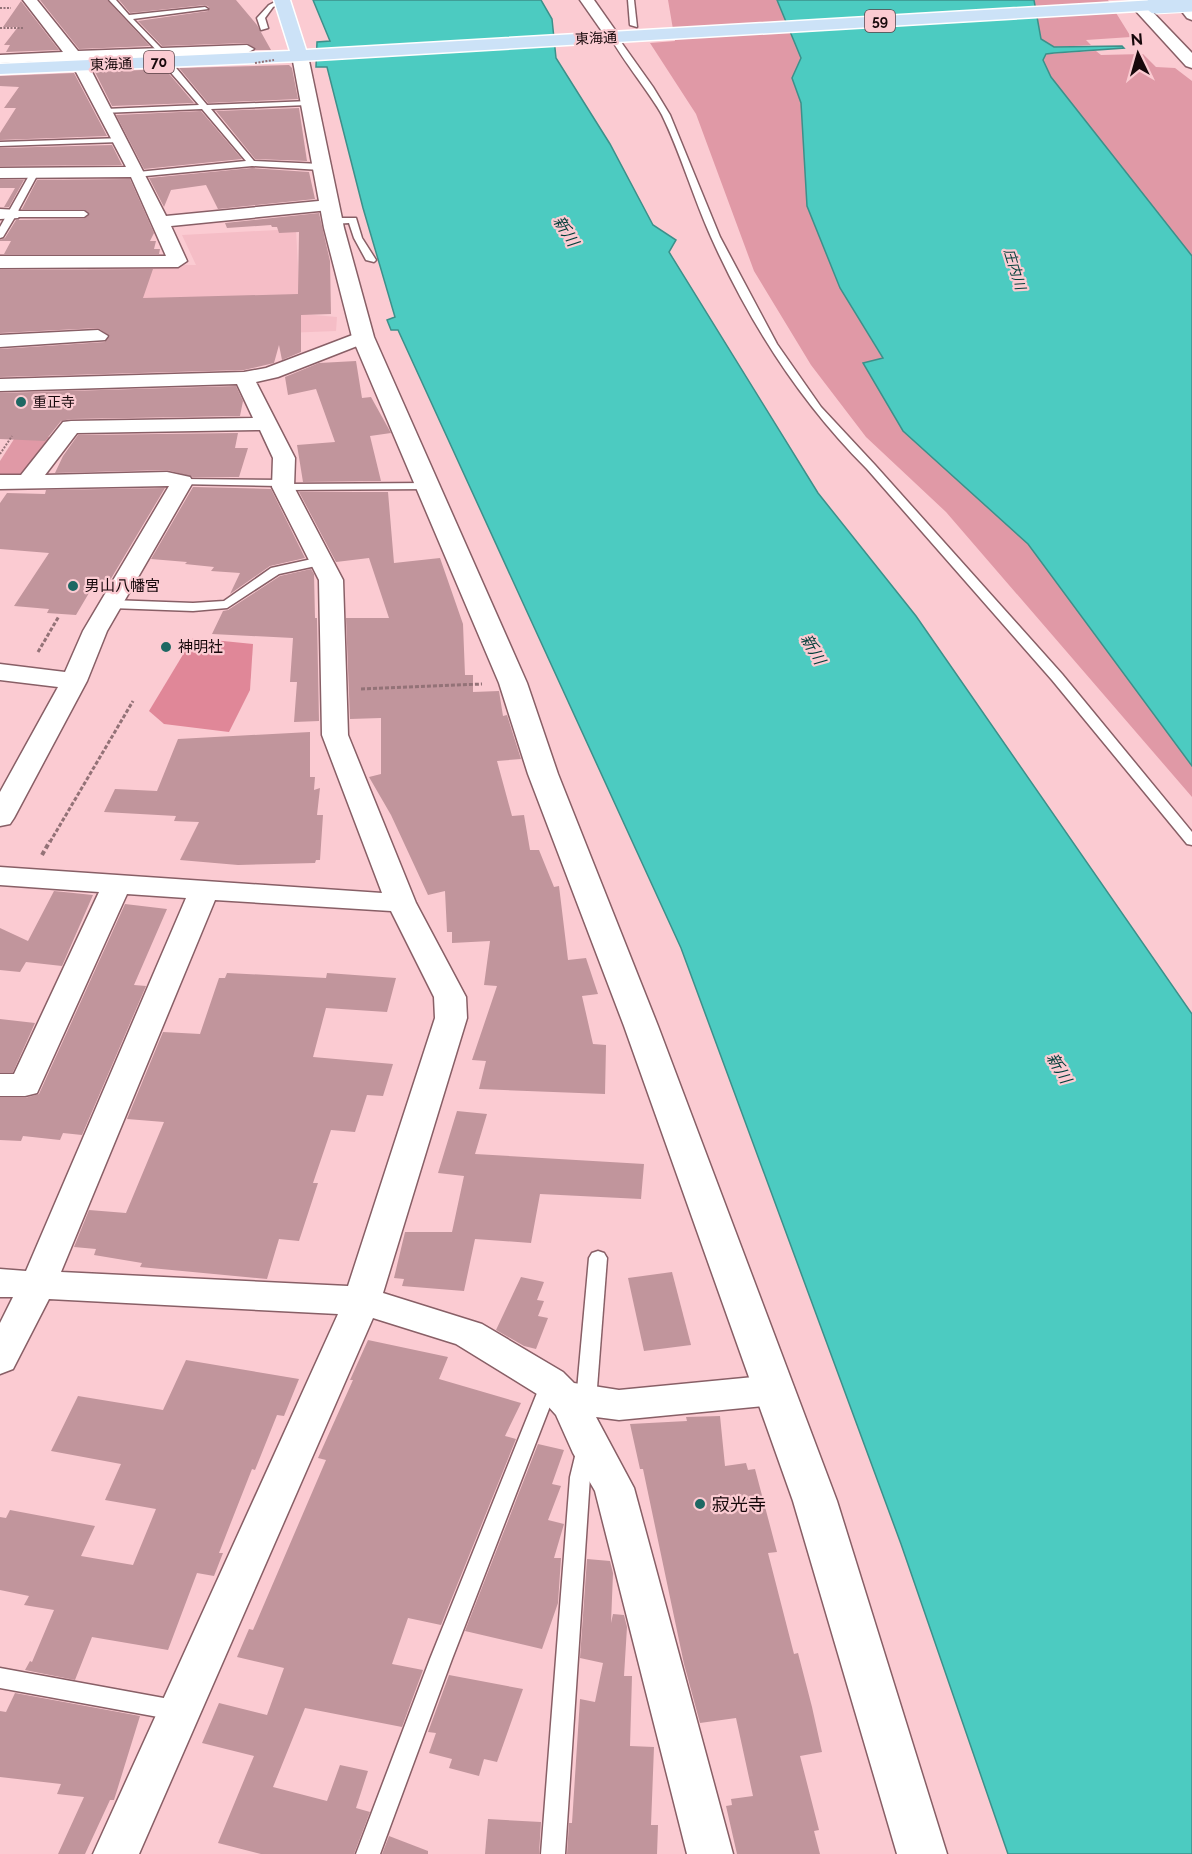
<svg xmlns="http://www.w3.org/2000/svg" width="1192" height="1854" font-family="Raleway,'Noto Sans JP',sans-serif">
<rect width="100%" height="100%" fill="#fbcbd2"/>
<polygon fill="#f5bdc6" points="296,229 300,306 303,314 337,317 336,331 103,340 106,330 80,331 86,314 70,313 90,264 196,265 182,235"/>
<g fill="#e099a6">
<polygon points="668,0 777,0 801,58 792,78 801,103 807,206 840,288 883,359 863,363 903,431 1028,544 1192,766 1192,797 946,512 866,437 811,365 754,271 696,114 650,43 675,41"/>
<polygon points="1034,0 1108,0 1131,37 1086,40 1091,45 1054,47 1041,39"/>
<polygon points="1096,51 1101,55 1143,54 1156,67 1175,68 1192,81 1192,256 1051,77 1042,60 1046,54"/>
<polygon points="16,436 51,437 20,475 0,475 0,461"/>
</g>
<polygon fill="#e08798" points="193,638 253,644 250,690 229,732 164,724 149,711"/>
<g fill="#4ccbc1" stroke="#3c908a" stroke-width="1.5">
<polygon points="313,0 541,0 552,19 556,58 610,144 653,225 676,240 669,252 818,493 916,616 1192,1014 1192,1854 1008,1854 901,1544 681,948 398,330 391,330 387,320 395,317 363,208 327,67 316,67 317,42 330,41"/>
<polygon points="777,0 1034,0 1041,39 1054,47 1122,46 1124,48 1054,53 1046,54 1043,60 1051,77 1192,256 1192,766 1028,544 903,431 863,363 883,358 840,288 807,206 801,103 792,78 801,58"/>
</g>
<g fill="#c1959c">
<polygon points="40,0 107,0 150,46 79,49"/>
<polygon points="119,0 236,0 257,25 271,50 256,50 247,43 162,46 138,21 208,11 209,7 205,5 130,13"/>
<polygon points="21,1 59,50 6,52 10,45 4,45 18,27 3,27"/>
<polygon points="289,65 292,68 298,99 208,103 179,68"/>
<polygon points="165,69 194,103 112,106 95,72"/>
<polygon points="74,73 107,136 0,140 0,133 16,108 4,108 19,87 0,86 0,76"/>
<polygon points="299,108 307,161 255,159 216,111"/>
<polygon points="201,111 242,159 144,169 116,115"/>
<polygon points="112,145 122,165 0,166 0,148"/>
<polygon points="252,168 309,172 315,199 218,209 206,185 171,190 164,207 149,178"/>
<polygon points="130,179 154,233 150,241 156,241 154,249 160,249 159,254 4,254 11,241 0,241 0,240 5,238 16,220 84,219 90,214 84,209 22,209 37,180"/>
<polygon points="0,180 24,180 9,207 4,207 15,188 0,188"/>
<polygon points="319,213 330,261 331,314 301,315 301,352 282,360 279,345 274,363 244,370 0,377 0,349 105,342 110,336 98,328 0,333 0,270 153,269 143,298 298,294 299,232 279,233 277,227 272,227 271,225 227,228 225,223"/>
<polygon points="356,361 362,398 371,397 391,433 370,436 381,481 303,482 297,445 335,442 316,389 288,395 285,377 319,363"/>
<polygon points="236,386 243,401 240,416 71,419 61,421 45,441 0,439 0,393"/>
<polygon points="238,433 235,448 248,448 239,477 193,477 167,470 55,473 63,456 78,435"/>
<polygon points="193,487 271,489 305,558 270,566 230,594 240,573 211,571 214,567 185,564 187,562 151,559"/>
<polygon points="165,488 109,582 96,581 76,615 47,613 49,609 14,606 49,553 0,549 0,503 7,493 45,494 46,490"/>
<polygon points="299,492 388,492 394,563 440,558 463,624 465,675 473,675 473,692 499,691 503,716 507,715 521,759 497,761 512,816 524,815 530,850 539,850 554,887 559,886 568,960 586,958 598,994 582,996 593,1044 606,1045 605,1094 479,1089 486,1061 472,1060 497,986 484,985 490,941 452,943 452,932 447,932 445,891 428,895 391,815 369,777 381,774 381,718 350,719 346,618 389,618 369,558 336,562"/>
<polygon points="311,569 314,574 315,618 317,618 319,721 294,722 297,682 290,682 293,638 212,634 223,611 228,610 280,576"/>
<polygon points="310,732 310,777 315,777 314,790 320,788 317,815 323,815 320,860 316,860 315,863 238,865 180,860 199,822 174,821 176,816 104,812 115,789 157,791 178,739"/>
<polygon points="54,891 93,895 62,966 26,962 20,972 0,970 0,928 28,941"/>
<polygon points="125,904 167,909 134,985 146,986 82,1135 63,1133 60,1140 23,1136 21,1141 0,1140 0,1098 25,1098 39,1094"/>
<polygon points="227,973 326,978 327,973 396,978 387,1012 326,1008 313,1057 393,1064 383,1096 367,1095 355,1132 331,1130 313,1183 318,1183 299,1241 279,1239 267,1279 140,1267 142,1263 94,1255 96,1249 74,1247 89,1210 126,1213 164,1122 127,1119 163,1032 200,1034 219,978 225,978"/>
<polygon points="0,1019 35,1023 13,1072 0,1072"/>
<polygon points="457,1111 487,1114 475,1154 644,1164 641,1199 540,1194 531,1243 475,1239 464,1291 402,1286 404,1279 394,1278 405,1232 452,1232 464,1176 438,1173"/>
<polygon points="672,1272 691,1345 644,1351 628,1278"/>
<polygon points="521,1277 544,1282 537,1300 544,1301 538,1316 548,1318 536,1349 524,1346 496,1330"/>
<polygon points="368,1340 448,1357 439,1379 521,1403 505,1436 516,1439 441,1625 408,1618 392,1664 423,1670 402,1727 305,1708 273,1787 327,1801 340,1765 368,1771 356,1808 370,1812 354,1854 261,1854 218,1843 254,1756 202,1743 219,1703 267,1715 284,1668 237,1657 249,1629 253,1630 326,1460 318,1458 353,1380 350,1380"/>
<polygon points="186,1360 299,1379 284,1416 277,1415 255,1470 252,1469 219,1553 223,1553 214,1576 197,1573 168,1650 92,1637 75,1680 25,1670 30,1661 32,1662 54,1610 24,1605 29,1596 0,1590 0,1517 6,1518 10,1510 95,1526 81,1556 133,1565 156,1509 105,1500 121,1464 51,1451 78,1396 163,1410"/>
<polygon points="720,1416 725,1466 746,1463 748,1470 755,1469 777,1552 768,1553 794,1654 798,1653 812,1707 822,1752 800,1756 819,1830 814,1831 820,1854 737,1854 726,1806 732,1805 731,1799 753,1796 736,1718 700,1723 684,1664 643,1469 640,1469 630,1424 687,1421 686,1417"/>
<polygon points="538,1444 564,1450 552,1484 561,1486 548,1520 564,1524 554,1558 561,1558 558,1603 542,1649 465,1631"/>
<polygon points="587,1559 610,1561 613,1573 611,1623 613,1614 624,1615 627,1627 624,1676 632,1676 630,1746 654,1747 651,1825 658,1825 657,1854 567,1854 569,1823 572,1823 580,1699 595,1702 603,1663 580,1658"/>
<polygon points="449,1675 523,1689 497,1762 484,1759 479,1776 449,1768 452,1759 429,1753 436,1733 428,1732"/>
<polygon points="15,1693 140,1716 114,1800 110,1800 85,1854 58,1854 84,1797 57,1794 61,1784 0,1777 0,1711 6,1712"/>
<polygon points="488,1819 541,1822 539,1854 485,1854"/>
<polygon points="389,1836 428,1851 428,1854 382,1854"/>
</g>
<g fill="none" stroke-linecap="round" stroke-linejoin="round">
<g stroke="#885f66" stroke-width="3">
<g id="service">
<polygon points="109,0 116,0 129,15 205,7 208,9 133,19 162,49 159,53"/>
<polygon points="279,0 285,1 273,7 265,18 268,28 261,30 257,18 269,5"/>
<polygon points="628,0 634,0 637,27 630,25"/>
<path d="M610,35H616L653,87L670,115L720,237L777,344L821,407L875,465L1062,674L1192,832V845L1187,844L1052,680L867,469C800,402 750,324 711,237C693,197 681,154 662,115C653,97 612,46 610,35Z"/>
<polygon points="166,63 172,63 207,105 310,101 311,103 307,105 211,109 254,161 321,164 325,167 321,170 252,166 135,177 134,175 138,172 246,161 202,109 102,113 102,109 105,109 199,105 166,67"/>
<polygon points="123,138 124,140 120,142 0,146 0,142"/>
<polygon points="35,169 39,172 18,211 84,211 88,214 84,217 15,217 3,237 0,238 0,227 31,172"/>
<polygon points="356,218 362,238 376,260 374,262 366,260 354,238 349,223 333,224 329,221 333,218"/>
<polygon points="182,479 284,480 289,484 429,483 435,486 429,489 283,490 278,486 178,484 176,482"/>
<polygon points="321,557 325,558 325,564 279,574 227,608 193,611 111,608 105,604 111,600 193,603 224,601 271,568"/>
<polygon points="598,1251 604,1253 607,1258 596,1401 593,1406 586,1409 579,1406 576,1401 589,1258 592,1253"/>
<polygon points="550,1375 557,1378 559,1383 452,1659 380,1854 356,1854 430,1659 541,1383 543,1378"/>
<polygon points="585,1442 592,1444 595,1450 590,1477 565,1854 541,1854 570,1477 578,1444"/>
<polygon points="0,1668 180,1701 188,1704 191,1711 188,1718 180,1721 0,1688"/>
</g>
</g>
<g stroke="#885f66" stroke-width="3">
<g id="minor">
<polygon points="23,0 37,0 78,51 247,45 254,49 247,53 0,63 0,55 63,52"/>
<polygon points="580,0 594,0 620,37 618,40 608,40"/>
<polygon points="83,65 91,70 166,216 329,200 338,205 329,210 171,226 187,261 178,267 0,268 0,256 166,256 131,177 0,178 0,168 126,167 75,70"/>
<polygon points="0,209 18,210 21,214 18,218 0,219"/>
<polygon points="98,330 108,336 105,340 0,347 0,335"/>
<path d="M363,331L370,333L373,337L370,341L278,377L256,382L295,458L294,487L343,580L348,735L416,903L466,997L467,1018L383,1293L482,1324L563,1372L574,1383L619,1390L775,1375L788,1379L794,1390L788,1401L775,1405L619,1420L596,1417L634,1488L733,1854H687L595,1491L573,1453L556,1415L537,1394L456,1344L373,1318L139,1854H93L338,1314L49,1299L13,1369L0,1374V1323L13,1297H0V1269L26,1271L186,898L127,894L37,1093L25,1096H0V1074H14L99,892L0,885V867L382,893L322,735L319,580L272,487L273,458L260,430L77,433L45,475L167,472L190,477L193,482L107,631L87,681L14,818L10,824L0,826V792L58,687L0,680V664L65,672L83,631L169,486L0,489V475H21L63,422L71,421L253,418L237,384L0,391V379L244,372L266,368ZM215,900L391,911L434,997L435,1018L348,1286L61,1272Z"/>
</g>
</g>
<g stroke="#885f66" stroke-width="3">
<g id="tertiary">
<polygon points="1173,0 1189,0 1192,4 1192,20 1187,18"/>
<polygon points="300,51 308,56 344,228 374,337 527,683 558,774 658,1026 837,1501 947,1854 897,1854 793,1501 624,1026 528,774 499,683 352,337 324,228 292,56"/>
</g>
</g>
<g stroke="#885f66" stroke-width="3">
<polygon id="secondary" points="1139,1 1144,3 1192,53 1192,68 1186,66 1134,9 1131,6"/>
</g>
<g stroke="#fff" stroke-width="3">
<polygon id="primary" points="274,0 290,0 306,50 1155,0 1163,5 1155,10 300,61 0,74 0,64 290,51"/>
</g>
<g stroke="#937277" stroke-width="2" stroke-dasharray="2 1.5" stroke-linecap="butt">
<polyline points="0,8 11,8"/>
<polyline points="0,28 23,28"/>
<polyline points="0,454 12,436"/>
</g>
<g stroke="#937277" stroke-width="3" stroke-dasharray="4 2" stroke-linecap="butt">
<polyline points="38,652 59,616"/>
<polyline points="361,689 482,684"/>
<polyline points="50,842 133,701"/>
</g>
<polyline stroke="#937277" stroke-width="4" stroke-dasharray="4.5 3" stroke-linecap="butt" points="42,855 50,841"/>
<use href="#service" fill="#fff" fill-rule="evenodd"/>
<use href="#minor" fill="#fff" fill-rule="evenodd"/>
<use href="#tertiary" fill="#fff" fill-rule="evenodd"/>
<use href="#secondary" fill="#fff" fill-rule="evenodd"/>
<use href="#primary" fill="#cce2f7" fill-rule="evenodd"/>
<g stroke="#fff" stroke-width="19" stroke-linecap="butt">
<polyline id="primary-bridge" points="1155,5 1192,3"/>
</g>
<polyline stroke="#937277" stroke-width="2" stroke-dasharray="2 1.5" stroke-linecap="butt" points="255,63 274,60"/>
<use href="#primary-bridge" stroke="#cce2f7" stroke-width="17"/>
</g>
<g fill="#1d6863" stroke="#fbcbd2" stroke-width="2">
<circle cx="21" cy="402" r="6"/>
<circle cx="73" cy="586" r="6"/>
<circle cx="166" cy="647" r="6"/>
<circle cx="700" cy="1504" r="6"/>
</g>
<g text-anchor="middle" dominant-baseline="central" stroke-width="4.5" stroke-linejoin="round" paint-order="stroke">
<g fill="#fbcbd2" stroke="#5b4247" stroke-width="1.5">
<rect x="865" y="10" width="30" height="22" rx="4.5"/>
<rect x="144" y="51" width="30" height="22" rx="4.5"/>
</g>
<g font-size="14" font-weight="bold" fill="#17080b">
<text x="880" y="21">59</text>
<text x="159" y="62">70</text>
</g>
<g font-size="14" fill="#17080b" stroke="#fbcbd2">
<text transform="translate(596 38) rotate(-3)">東海通</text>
<text transform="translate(111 64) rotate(-2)">東海通</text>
</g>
<g font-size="14" font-style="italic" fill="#003d39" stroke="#fbcbd2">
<text transform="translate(1015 269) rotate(73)">庄内川</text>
</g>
<g font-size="14" fill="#17080b" stroke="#fbcbd2" text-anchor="start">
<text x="33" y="402">重正寺</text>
</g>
<g font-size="15" fill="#17080b" stroke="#fbcbd2" text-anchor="start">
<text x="85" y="586">男山八幡宮</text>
<text x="178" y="647">神明社</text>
</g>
<g font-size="16" font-style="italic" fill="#003d39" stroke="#fbcbd2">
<text transform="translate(566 231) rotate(58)">新川</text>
<text transform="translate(813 649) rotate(60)">新川</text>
<text transform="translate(1059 1068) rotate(60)">新川</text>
</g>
<g font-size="18" fill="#17080b" stroke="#fbcbd2" text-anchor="start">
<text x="712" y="1504">寂光寺</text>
</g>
</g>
<g transform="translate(1138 54) rotate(355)" stroke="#fbcbd2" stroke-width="4.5" paint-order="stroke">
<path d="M0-4.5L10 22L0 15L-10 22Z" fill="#17080b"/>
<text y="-9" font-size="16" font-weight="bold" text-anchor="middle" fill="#17080b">N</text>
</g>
</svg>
